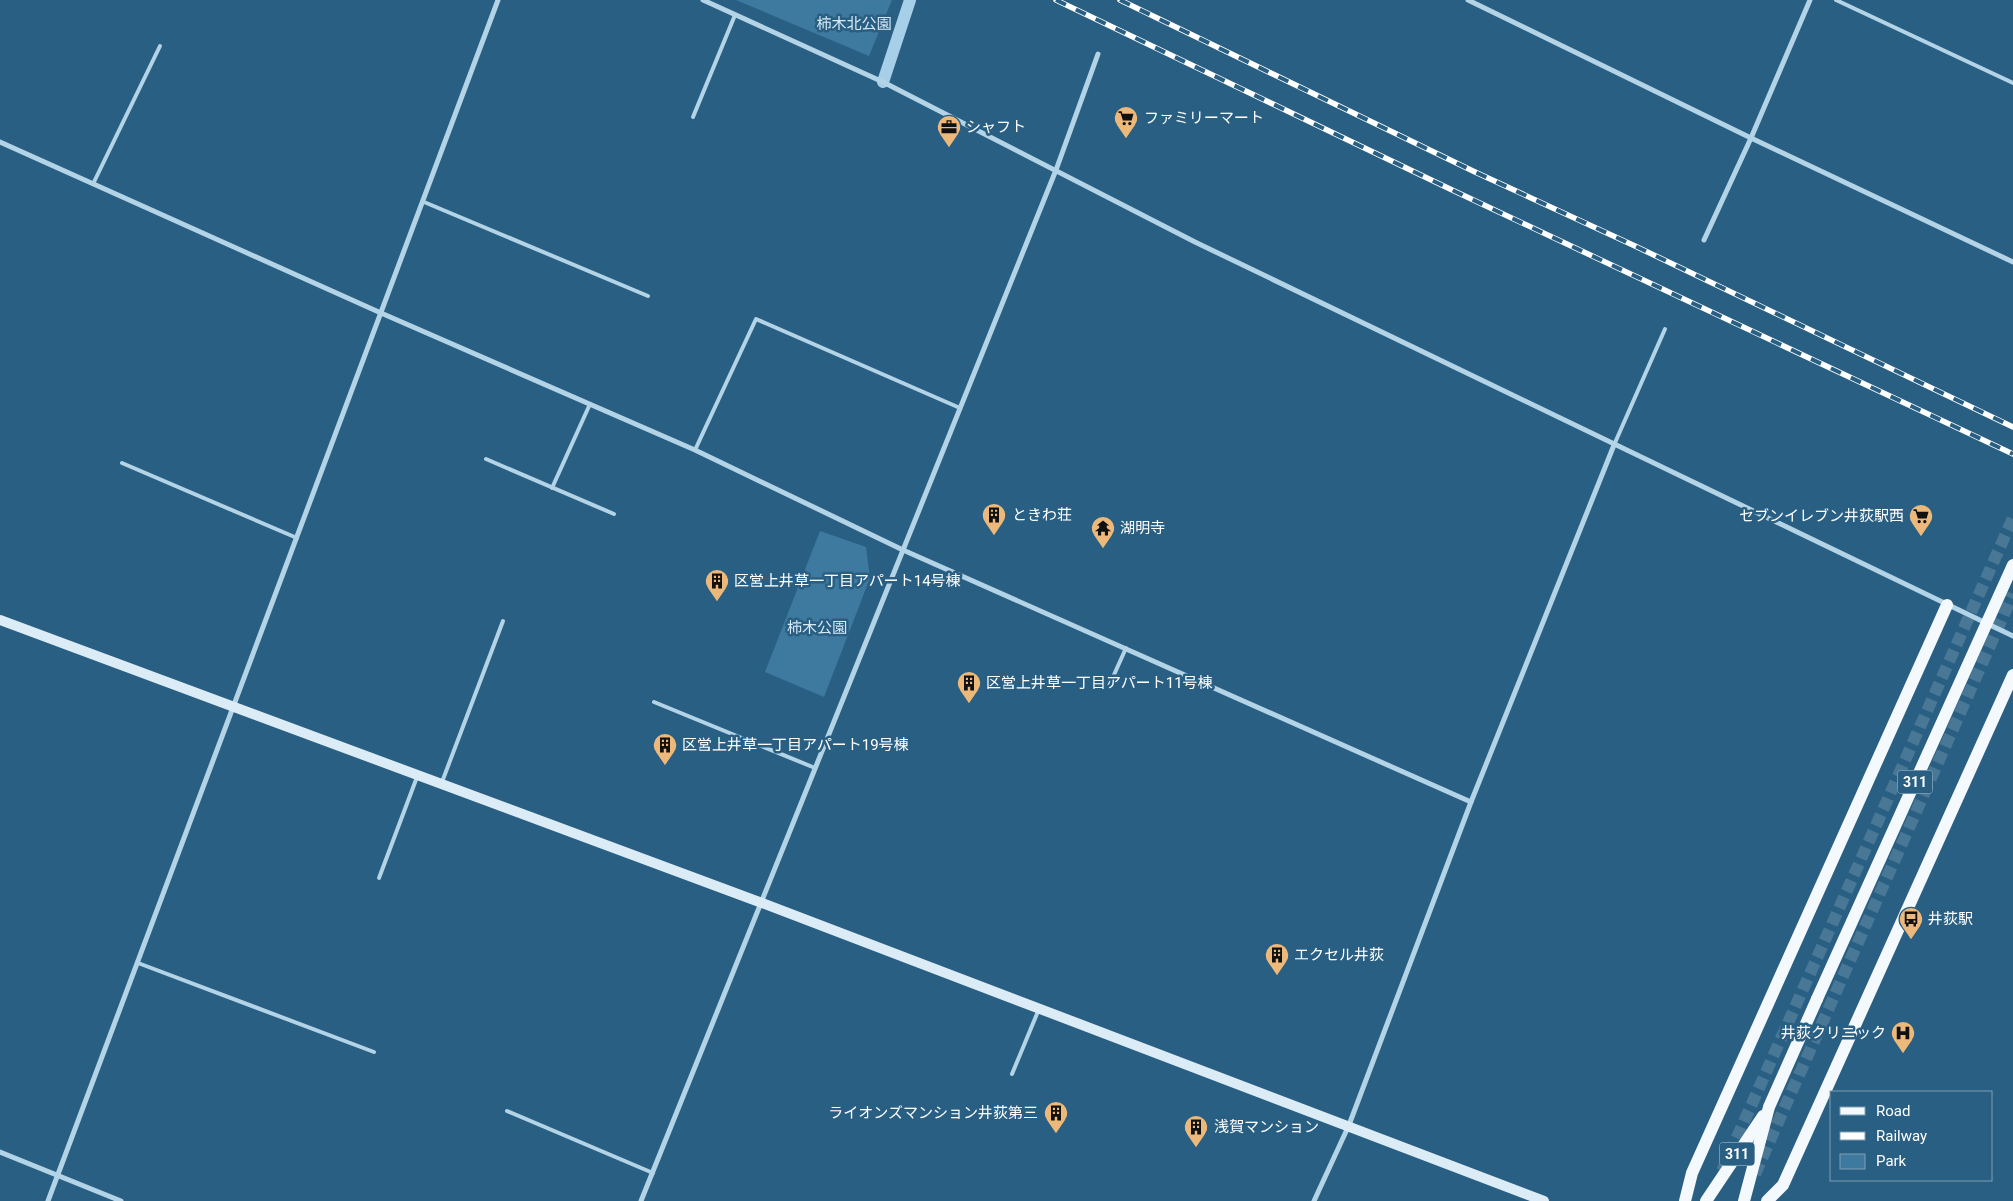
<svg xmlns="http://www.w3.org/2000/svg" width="2013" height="1201" font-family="Roboto,'Noto Sans JP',sans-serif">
<rect width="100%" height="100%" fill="#295f83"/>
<g fill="#3e7a9f">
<polygon points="736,0 892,0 869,56"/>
<polygon points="820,531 866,547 870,578 824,697 765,672"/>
</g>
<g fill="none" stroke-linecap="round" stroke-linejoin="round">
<polyline stroke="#a7cfe7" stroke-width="12" points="883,82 910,0"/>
<g stroke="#497796" stroke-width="12" stroke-dasharray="12 6" stroke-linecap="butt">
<polyline points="1722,1171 2013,518"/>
<polyline points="1755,1174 2013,594"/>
</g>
<g stroke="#b3d3e6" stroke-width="4">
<polyline points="1836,0 2013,83"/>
<polyline points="693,117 735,15"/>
<polyline points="93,184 160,46"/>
<polyline points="424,202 648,296"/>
<polyline points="1614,445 1665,329"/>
<polyline points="695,450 756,319 960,408"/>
<polyline points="486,459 614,514"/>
<polyline points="122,463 297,538"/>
<polyline points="552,488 590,404"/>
<polyline points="1109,686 1126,648"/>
<polyline points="654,702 815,768"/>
<polyline points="442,782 503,621"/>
<polyline points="379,878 417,777"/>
<polyline points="138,963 374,1052"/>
<polyline points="1012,1074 1039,1009"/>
<polyline points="507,1111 653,1173"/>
</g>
<g stroke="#b3d3e6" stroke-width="5">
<polyline points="703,0 883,82 1195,242 2013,636"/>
<polyline points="1468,0 1751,138 2013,262"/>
<polyline points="0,142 381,313 695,450 903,550 1471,802"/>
<polyline points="1704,240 1751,138 1810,0"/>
<polyline points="0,1152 121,1201"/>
<polyline points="48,1201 498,0"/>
<polyline points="641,1201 1056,170 1098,54"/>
<polyline points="1314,1201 1349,1125 1471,802 1614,445"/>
</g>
<polyline stroke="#dcecf6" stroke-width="10" points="0,620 762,903 1544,1201"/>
<g stroke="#f4f9fd" stroke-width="12">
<polyline points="1685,1201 1692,1173 1947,605"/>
<polyline points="1706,1201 1763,1116"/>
<polyline points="1744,1201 1769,1107 1817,999"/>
<polyline points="1767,1201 1783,1185 2013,675"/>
</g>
<g stroke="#fff" stroke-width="5.5">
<g id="rail">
<polyline points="1056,0 1450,189 2013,454"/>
<polyline points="1120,0 1475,172 1635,246 2013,427"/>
</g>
</g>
<use href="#rail" stroke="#295f83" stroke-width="4" stroke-dasharray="11" stroke-linecap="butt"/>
<polyline stroke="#f4f9fd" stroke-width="12" points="1817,999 2013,565"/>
</g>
<defs>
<g id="supermarket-pin" transform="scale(1.25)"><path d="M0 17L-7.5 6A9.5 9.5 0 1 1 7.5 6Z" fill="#edb97a" stroke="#295f83"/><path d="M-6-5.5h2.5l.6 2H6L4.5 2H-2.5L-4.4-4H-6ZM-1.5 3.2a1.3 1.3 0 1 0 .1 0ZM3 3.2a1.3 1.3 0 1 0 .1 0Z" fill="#111"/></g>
<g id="office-pin" transform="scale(1.25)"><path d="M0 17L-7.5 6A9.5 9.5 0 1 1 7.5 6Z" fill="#edb97a" stroke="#295f83"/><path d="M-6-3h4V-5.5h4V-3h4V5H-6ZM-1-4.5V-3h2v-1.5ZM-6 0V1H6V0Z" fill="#111"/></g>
<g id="building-pin" transform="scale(1.25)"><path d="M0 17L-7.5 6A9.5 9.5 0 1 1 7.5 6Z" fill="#edb97a" stroke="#295f83"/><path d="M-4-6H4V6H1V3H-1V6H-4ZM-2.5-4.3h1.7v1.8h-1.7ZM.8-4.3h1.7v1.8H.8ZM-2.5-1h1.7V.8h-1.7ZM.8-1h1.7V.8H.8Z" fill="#111"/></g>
<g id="temple-pin" transform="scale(1.25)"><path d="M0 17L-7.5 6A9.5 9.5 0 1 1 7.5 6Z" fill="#edb97a" stroke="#295f83"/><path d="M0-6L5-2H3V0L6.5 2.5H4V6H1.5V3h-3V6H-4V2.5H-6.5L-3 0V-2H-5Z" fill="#111"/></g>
<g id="bus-pin" transform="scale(1.25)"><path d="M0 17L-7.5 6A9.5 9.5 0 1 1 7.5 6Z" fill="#edb97a" stroke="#295f83"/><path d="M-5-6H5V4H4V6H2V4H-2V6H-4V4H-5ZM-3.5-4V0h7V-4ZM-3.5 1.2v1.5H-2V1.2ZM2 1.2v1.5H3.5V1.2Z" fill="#111"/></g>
<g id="hospital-pin" transform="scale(1.25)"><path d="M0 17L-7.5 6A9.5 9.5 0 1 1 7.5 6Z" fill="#edb97a" stroke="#295f83"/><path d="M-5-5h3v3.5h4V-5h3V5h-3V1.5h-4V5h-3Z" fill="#111"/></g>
</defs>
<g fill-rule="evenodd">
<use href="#supermarket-pin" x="1126" y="118"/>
<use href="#office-pin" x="949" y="127"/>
<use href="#building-pin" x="994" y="515"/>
<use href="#supermarket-pin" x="1921" y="516"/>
<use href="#temple-pin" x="1103" y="528"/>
<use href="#building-pin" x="717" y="581"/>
<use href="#building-pin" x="969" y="683"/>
<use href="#building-pin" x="665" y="745"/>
<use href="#bus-pin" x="1911" y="919"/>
<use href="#building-pin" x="1277" y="955"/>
<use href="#hospital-pin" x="1903" y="1033"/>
<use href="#building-pin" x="1056" y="1113"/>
<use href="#building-pin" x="1196" y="1127"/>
</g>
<g text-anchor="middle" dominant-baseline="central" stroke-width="5" stroke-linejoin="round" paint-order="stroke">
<g fill="#295f83" stroke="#bfcfda" stroke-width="1">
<rect x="1897.5" y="770.5" width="35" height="23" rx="4"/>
<rect x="1719.5" y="1142.5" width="35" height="23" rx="4"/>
</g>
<g font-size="14" font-weight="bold" fill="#fff">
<text x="1915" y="782">311</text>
<text x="1737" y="1154">311</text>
</g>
<g font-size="15" fill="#d6e9f5" stroke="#295f83">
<text x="854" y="24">柿木北公園</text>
<text x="817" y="628">柿木公園</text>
</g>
<g font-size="15" fill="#fff" stroke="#295f83" text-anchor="start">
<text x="1144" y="118">ファミリーマート</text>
<text x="966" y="127">シャフト</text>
<text x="1012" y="515">ときわ荘</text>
<text x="1904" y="516" text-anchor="end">セブンイレブン井荻駅西</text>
<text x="1120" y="528">湖明寺</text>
<text x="734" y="581">区営上井草一丁目アパート14号棟</text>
<text x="986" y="683">区営上井草一丁目アパート11号棟</text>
<text x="682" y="745">区営上井草一丁目アパート19号棟</text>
<text x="1928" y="919">井荻駅</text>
<text x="1294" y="955">エクセル井荻</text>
<text x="1886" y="1033" text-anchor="end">井荻クリニック</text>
<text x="1038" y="1113" text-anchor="end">ライオンズマンション井荻第三</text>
<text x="1214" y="1127">浅賀マンション</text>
</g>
</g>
<rect x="1830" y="1091" width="162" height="90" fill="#295f83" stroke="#7f9fb5"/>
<rect x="1840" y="1107" width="25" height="8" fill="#f4f9fd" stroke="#7f9fb5"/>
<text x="1876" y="1116" font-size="15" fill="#ffffff">Road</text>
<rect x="1840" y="1132" width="25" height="8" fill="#ffffff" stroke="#7f9fb5"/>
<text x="1876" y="1141" font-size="15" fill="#ffffff">Railway</text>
<rect x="1840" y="1154" width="25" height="15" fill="#3e7a9f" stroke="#7f9fb5"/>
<text x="1876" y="1166" font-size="15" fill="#ffffff">Park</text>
</svg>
